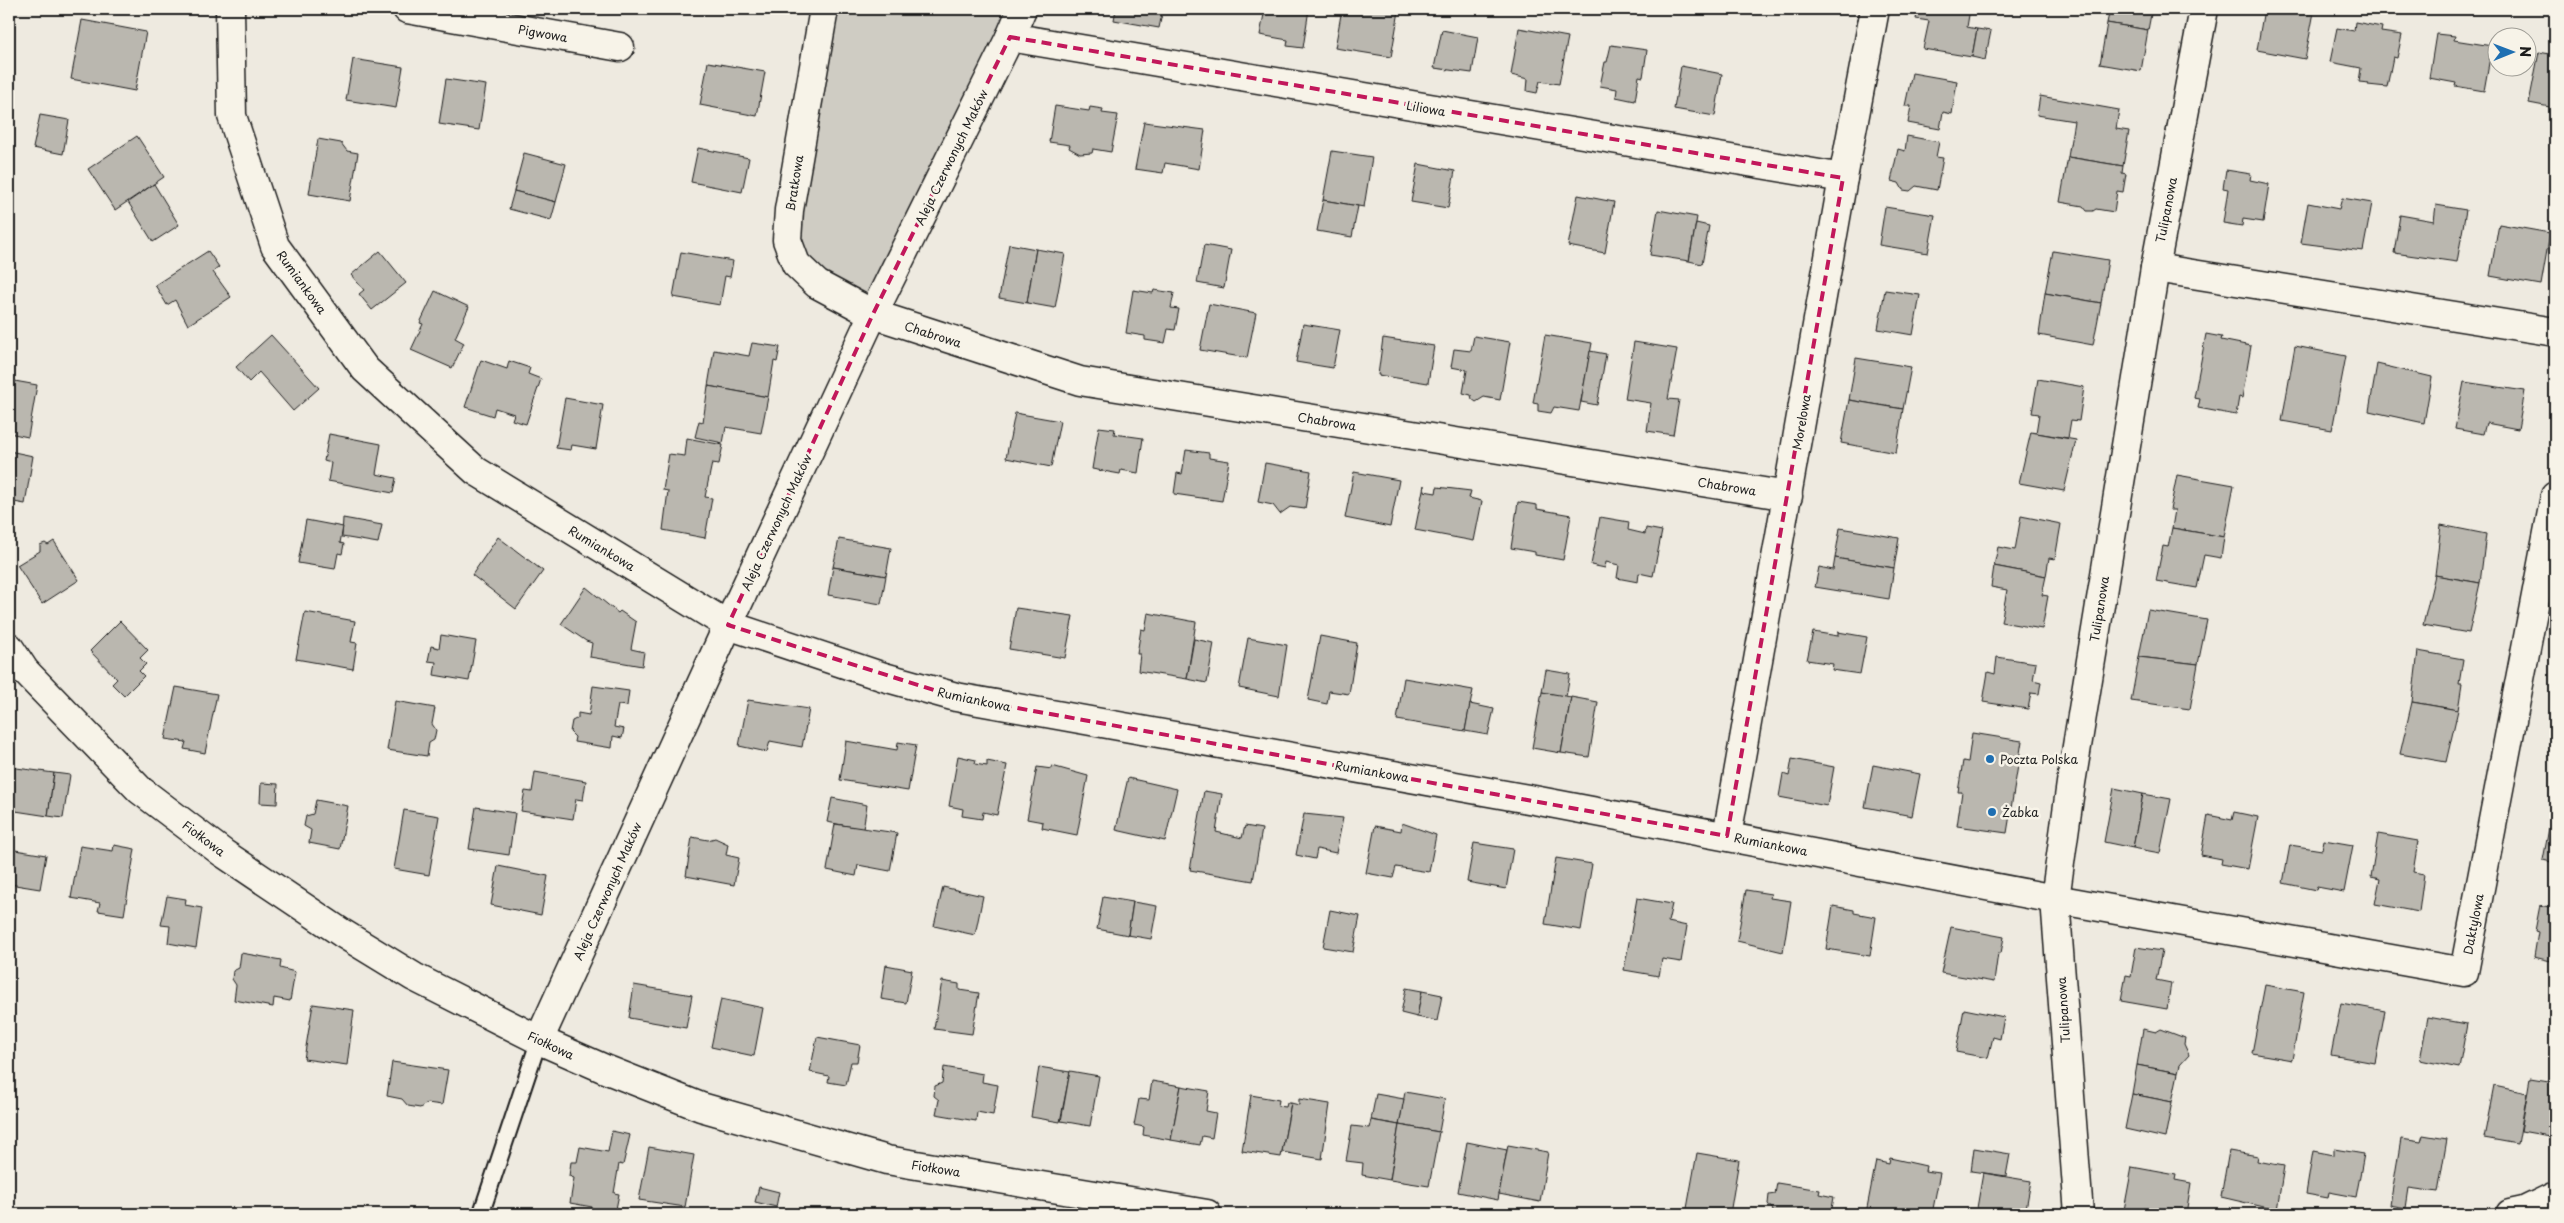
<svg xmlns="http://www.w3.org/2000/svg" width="2564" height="1223" font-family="'Playpen Sans',sans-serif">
<rect width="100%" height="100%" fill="#eeeae0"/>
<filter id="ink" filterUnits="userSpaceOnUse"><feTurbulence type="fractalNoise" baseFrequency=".02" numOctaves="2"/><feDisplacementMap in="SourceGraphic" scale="10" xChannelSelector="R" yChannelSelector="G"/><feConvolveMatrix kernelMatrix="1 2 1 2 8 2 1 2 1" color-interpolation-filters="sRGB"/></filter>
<g filter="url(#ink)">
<polygon fill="#cfccc3" stroke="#767470" points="825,9 1018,9 872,311 798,263 791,211"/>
<g fill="#bab7af" stroke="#1c1c1c">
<polygon points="1116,9 1163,9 1159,28 1114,20"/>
<polygon points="1265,9 1309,9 1303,48 1287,46 1288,40 1260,35"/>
<polygon points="1342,9 1399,11 1391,57 1335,48"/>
<polygon points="1918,9 1970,9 1967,27 1977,29 1972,57 1923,49 1929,21 1916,19"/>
<polygon points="2110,9 2152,9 2148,30 2107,23"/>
<polygon points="2264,9 2296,9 2314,12 2305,59 2257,50"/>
<polygon points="82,20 146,32 135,91 71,79"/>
<polygon points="2355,22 2382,27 2381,32 2402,35 2397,58 2393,57 2387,87 2368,85 2369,83 2359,82 2361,68 2330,62 2337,28 2354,31"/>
<polygon points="2107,23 2148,30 2141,71 2100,64"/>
<polygon points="1519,28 1568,37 1559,84 1540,81 1537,93 1527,91 1528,79 1511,75"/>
<polygon points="1977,29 1991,31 1985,60 1972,57"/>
<polygon points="1442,30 1478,37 1472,73 1434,68"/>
<polygon points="2436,34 2455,36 2454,40 2492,46 2484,91 2455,86 2456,83 2429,78"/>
<polygon points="1611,45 1647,50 1643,77 1639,76 1635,101 1616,97 1617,89 1600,86 1605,62 1607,62"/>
<polygon points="2539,52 2555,55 2555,108 2529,103"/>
<polygon points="353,59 403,67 396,108 346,100"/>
<polygon points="708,62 765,72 757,116 700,105"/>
<polygon points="1681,66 1722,74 1715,116 1674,109"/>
<polygon points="1912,73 1957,81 1952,114 1943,112 1940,129 1908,123 1911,106 1905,106"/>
<polygon points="446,79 486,85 479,130 439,124"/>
<polygon points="2040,96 2119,110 2116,129 2129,131 2123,166 2068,157 2074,121 2037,115"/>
<polygon points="1055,106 1089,111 1090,107 1103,109 1102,113 1118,115 1111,152 1093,149 1092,153 1080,154 1069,148 1070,145 1049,142"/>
<polygon points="40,115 69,120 63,154 33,148"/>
<polygon points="1144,122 1205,130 1199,169 1165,163 1163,173 1135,169"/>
<polygon points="137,136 164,177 115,210 88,169"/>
<polygon points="1907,136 1939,142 1936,157 1943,158 1937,190 1916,186 1910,191 1903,190 1899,183 1891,181 1898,149 1905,151"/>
<polygon points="318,139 341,143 347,151 358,153 350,201 309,194"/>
<polygon points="698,148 749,158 742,192 691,182"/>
<polygon points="1332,151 1372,157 1364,207 1323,200"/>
<polygon points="524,153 566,164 556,202 514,191"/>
<polygon points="2068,157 2123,166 2122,173 2126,174 2123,192 2117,191 2114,212 2096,209 2093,211 2087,211 2083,206 2060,202"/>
<polygon points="1418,164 1455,171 1448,208 1411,202"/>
<polygon points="2226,170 2251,174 2250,180 2269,184 2263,222 2243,219 2242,226 2223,223 2228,189 2223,188"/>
<polygon points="154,184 179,225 153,242 128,202"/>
<polygon points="514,191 556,202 551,220 509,209"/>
<polygon points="1578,195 1614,202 1605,253 1568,246"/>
<polygon points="2342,198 2372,203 2363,251 2301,243 2308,203 2339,209"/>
<polygon points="1323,200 1358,206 1352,237 1317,231"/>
<polygon points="2436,205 2466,210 2457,262 2394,253 2400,215 2434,221"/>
<polygon points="1885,207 1935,215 1928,253 1879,245"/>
<polygon points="1658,210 1697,217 1689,261 1650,255"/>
<polygon points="1696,223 1709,226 1702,264 1689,261"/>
<polygon points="2499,224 2550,233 2541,285 2490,276"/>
<polygon points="1009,244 1036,249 1027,303 999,298"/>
<polygon points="1204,245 1231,250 1224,288 1197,283"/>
<polygon points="1036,249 1065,254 1055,308 1027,303"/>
<polygon points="208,251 219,267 213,272 231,297 188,325 175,300 167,305 155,285"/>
<polygon points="380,251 406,283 372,310 359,294 364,290 351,275"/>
<polygon points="2053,251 2108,260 2101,303 2045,293"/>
<polygon points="681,252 733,261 730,277 725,276 720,305 673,297"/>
<polygon points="1133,290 1153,293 1154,290 1174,293 1171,308 1179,309 1175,330 1168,329 1165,343 1145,340 1145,336 1126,333"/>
<polygon points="1885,290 1920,295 1913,335 1878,329"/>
<polygon points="435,291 469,307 455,338 464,343 452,368 411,350 423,324 420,323"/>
<polygon points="2045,293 2101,303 2093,345 2039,335"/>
<polygon points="1209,304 1256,313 1247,358 1200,350"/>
<polygon points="1303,324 1340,330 1333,368 1296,362"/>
<polygon points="2206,334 2222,337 2221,340 2251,346 2242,398 2239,397 2236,415 2198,408 2200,399 2194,398"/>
<polygon points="271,335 319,388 293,411 259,372 249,382 236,367"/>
<polygon points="1545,335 1592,343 1579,411 1554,407 1551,413 1538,411 1538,404 1533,403"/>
<polygon points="1474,336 1510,342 1500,400 1484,397 1476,402 1472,399 1471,395 1463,393 1467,370 1451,367 1454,349 1471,351"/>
<polygon points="1383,338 1434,346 1428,383 1378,375"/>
<polygon points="1634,342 1677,349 1668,399 1679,400 1673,435 1647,431 1651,403 1625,399"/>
<polygon points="752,343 780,347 777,362 774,361 768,397 708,386 714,350 749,356"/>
<polygon points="2295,346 2346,356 2332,430 2282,421"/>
<polygon points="1590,351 1606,354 1597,405 1581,402"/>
<polygon points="1856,358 1911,367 1903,409 1849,400"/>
<polygon points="481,360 507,369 509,361 530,368 528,374 541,379 526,424 512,420 514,414 495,408 493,416 465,407"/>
<polygon points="2377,364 2432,377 2424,423 2369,411"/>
<polygon points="2038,379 2084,387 2079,421 2071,420 2068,438 2036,433 2039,414 2032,413"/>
<polygon points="9,380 37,385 28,437 9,433"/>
<polygon points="2464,382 2525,391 2518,429 2486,423 2483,434 2455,429"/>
<polygon points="708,386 768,397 761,433 726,427 723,443 695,437 699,421 703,422"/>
<polygon points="565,398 603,405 596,449 572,445 571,450 556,448"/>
<polygon points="1849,400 1903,409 1896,453 1841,443"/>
<polygon points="1015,413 1060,421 1051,467 1006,458"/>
<polygon points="1099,427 1115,429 1114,434 1143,438 1138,473 1121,470 1120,474 1092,469"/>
<polygon points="2031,432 2076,440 2064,491 2019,483"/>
<polygon points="329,434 381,444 376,474 396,478 393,493 328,481 331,463 324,461"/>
<polygon points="687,438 723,445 719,464 712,463 705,497 712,498 705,538 663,530 668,491 663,490 669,454 685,456"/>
<polygon points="1186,450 1209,453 1209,458 1229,461 1222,501 1174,494 1177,473 1182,474"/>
<polygon points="9,451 33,456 25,504 9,501"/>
<polygon points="1265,463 1311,471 1305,509 1290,507 1280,514 1273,505 1258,502"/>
<polygon points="1354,472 1399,480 1390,527 1345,518"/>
<polygon points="2177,475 2234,485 2224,537 2172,528 2175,510 2170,510"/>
<polygon points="1424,485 1424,491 1436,493 1437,487 1471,491 1469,498 1482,501 1474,541 1415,530"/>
<polygon points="1518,502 1537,505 1537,509 1571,515 1563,560 1535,555 1535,552 1511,548"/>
<polygon points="2021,516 2061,524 2055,559 2049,558 2046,576 1994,566 1998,547 2015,550"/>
<polygon points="1600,517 1629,522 1628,530 1645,534 1646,528 1662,531 1653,576 1639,573 1638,582 1617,578 1619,565 1606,562 1605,568 1591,565"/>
<polygon points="343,518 382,525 378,543 342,537"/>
<polygon points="306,520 343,527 340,543 344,544 342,554 338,553 335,569 298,563"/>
<polygon points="2441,525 2486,534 2480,583 2435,575"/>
<polygon points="1840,528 1899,538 1894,568 1835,558"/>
<polygon points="2172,528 2224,537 2221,558 2204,555 2197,588 2156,581 2163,546 2168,547"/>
<polygon points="498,537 543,571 516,609 472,575"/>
<polygon points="839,539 891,548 886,576 833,567"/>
<polygon points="54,541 79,580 42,604 17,565 40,551 40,545 45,543 48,545"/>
<polygon points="1835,558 1894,568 1889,599 1815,587 1819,567 1833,570"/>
<polygon points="1994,566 2046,576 2042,595 2048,596 2042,629 2001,622 2007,590 1991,587"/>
<polygon points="833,567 886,576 881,604 828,595"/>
<polygon points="2435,575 2480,583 2469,633 2423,625"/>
<polygon points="586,587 618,613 620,611 636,622 631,649 644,652 642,666 590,657 592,643 586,641 561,624"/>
<polygon points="1016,608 1073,616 1065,658 1009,649"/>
<polygon points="2148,610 2207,620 2198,664 2139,657"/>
<polygon points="305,612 355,621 351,642 357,643 353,669 296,659"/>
<polygon points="1148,613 1196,622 1187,679 1138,671 1140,654 1137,654 1141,629 1145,630"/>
<polygon points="120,621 148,650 140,658 146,664 139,671 144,676 124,696 112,684 117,679 90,651"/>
<polygon points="1813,632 1838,636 1838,632 1867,637 1860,674 1832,670 1833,664 1807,660"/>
<polygon points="441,635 476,641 469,681 434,675 436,662 428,661 431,646 439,648"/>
<polygon points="1320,636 1357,643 1349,694 1329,691 1327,704 1308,700"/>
<polygon points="1248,638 1287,645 1279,696 1239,688"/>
<polygon points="1194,639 1214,643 1207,683 1187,679"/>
<polygon points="2418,651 2463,659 2459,684 2462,684 2458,710 2412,702"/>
<polygon points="1997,657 2036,663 2033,680 2041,682 2039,694 2031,693 2028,709 1983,702 1988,672 1995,674"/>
<polygon points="2139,657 2198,664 2190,709 2131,701"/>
<polygon points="1546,670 1570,674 1566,697 1542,692"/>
<polygon points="1404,678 1473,690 1465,731 1397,720"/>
<polygon points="593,686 629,691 627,706 618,705 614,727 624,729 622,738 613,736 612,748 574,742 575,737 570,732 572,721 578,718 578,713 589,715"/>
<polygon points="176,687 217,694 205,753 184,749 186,742 165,739"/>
<polygon points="1542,692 1571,697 1561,753 1532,748"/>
<polygon points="1571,697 1598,702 1589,757 1561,753"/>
<polygon points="748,700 809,709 802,747 770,741 767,752 739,746"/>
<polygon points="395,701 435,708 432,724 436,730 434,740 429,743 427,756 387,750"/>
<polygon points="2412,702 2458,710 2446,762 2400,754"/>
<polygon points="1470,704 1494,709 1488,735 1465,731"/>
<polygon points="1972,733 2022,741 2007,833 1957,826 1962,792 1958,792 1963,761 1968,762"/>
<polygon points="846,741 897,750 898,742 916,745 908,791 840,780"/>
<polygon points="958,756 976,760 975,764 987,766 987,761 1007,765 997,815 983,812 982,819 962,816 963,809 949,806"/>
<polygon points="1792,759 1834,767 1827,806 1779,797 1783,774 1789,776"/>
<polygon points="1873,765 1920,774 1912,816 1865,807"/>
<polygon points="1052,766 1088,776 1077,835 1042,828 1043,822 1027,819 1037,767 1052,769"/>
<polygon points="9,767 54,773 48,816 9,810"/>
<polygon points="535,772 586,781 583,800 576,799 573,819 521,811 525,791 532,792"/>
<polygon points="54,773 70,775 63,818 48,816"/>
<polygon points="1128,778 1177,789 1165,841 1116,830"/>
<polygon points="261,783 278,784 277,804 260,803"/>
<polygon points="2114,788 2143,794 2133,848 2104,842"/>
<polygon points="1204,791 1222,794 1216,832 1242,838 1245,826 1262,829 1253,881 1190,870"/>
<polygon points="2143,794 2171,799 2160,853 2133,848"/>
<polygon points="832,798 867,805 863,829 827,822"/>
<polygon points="316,800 348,806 340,849 309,843 311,830 304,826 306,816 313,814"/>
<polygon points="476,807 515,813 509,855 469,849"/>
<polygon points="404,810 439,816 429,875 394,869"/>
<polygon points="2234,812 2258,817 2248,869 2221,864 2222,859 2201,855 2208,815 2232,820"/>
<polygon points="1304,814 1343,818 1336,853 1317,849 1315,859 1296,855"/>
<polygon points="1402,823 1436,835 1429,872 1396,867 1393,878 1366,873 1375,826 1401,831"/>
<polygon points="2550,823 2555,824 2555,863 2543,860"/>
<polygon points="835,824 897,833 890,871 858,865 856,876 827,870"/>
<polygon points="2378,834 2418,841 2413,872 2424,874 2419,912 2375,904 2380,879 2371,877"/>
<polygon points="692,837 708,840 715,838 728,844 726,855 739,858 734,885 686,876"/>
<polygon points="2324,840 2353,845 2344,892 2317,887 2316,890 2283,883 2290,845 2322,850"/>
<polygon points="1474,843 1513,849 1506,889 1467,882"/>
<polygon points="114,845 135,849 124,915 98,911 100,903 71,898 80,846 113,851"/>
<polygon points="9,849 46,855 40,889 9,884"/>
<polygon points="1556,858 1592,864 1581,930 1545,924"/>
<polygon points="498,866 548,876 541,915 491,905"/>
<polygon points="943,887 983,896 975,935 934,926"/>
<polygon points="1746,890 1771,894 1770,898 1791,901 1783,952 1737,941"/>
<polygon points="167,896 186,899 185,905 202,908 196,948 168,943 170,926 161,925"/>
<polygon points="1103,897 1133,902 1128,935 1097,929"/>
<polygon points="1637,898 1672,904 1668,922 1687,926 1681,962 1662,959 1659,976 1624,970"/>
<polygon points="1133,902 1157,906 1151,939 1128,935"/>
<polygon points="2540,905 2555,908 2555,962 2534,957 2538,932 2535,931"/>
<polygon points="1833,906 1854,910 1854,913 1876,917 1870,956 1826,949"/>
<polygon points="1330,910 1360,916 1353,952 1323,947"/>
<polygon points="1951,927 2004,937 2001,953 1998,953 1994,982 1941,973"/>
<polygon points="2136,947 2162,951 2156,980 2171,983 2167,1009 2121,1001 2126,975 2131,976"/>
<polygon points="241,953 281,960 280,968 295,972 290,1001 274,998 273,1007 234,1000 236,985 232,979 233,971 239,968"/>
<polygon points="886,965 912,970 906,1003 881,999"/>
<polygon points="942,981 959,984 959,990 979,993 972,1034 934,1029"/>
<polygon points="634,985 692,995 686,1028 629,1018"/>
<polygon points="2265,985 2304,992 2292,1060 2252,1053"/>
<polygon points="1406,988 1422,991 1417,1017 1401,1013"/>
<polygon points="1422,991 1442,995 1437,1021 1417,1017"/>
<polygon points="721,999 763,1008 754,1056 711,1047"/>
<polygon points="2341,1003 2385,1011 2375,1063 2331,1055"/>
<polygon points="313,1004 354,1010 347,1065 304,1059"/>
<polygon points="1964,1009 2004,1017 2000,1039 1993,1037 1988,1058 1956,1052"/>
<polygon points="2428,1017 2467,1024 2459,1068 2420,1060"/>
<polygon points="2143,1029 2156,1032 2161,1029 2185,1038 2184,1044 2189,1055 2180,1065 2178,1073 2137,1065"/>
<polygon points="817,1037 860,1045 857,1062 851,1062 846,1085 828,1082 829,1076 810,1072"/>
<polygon points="392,1062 448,1070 442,1105 427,1103 420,1108 408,1106 402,1099 387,1096"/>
<polygon points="2137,1065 2178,1073 2172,1102 2132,1094"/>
<polygon points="944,1067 983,1074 982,1082 998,1085 993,1115 977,1112 976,1121 936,1114 939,1100 934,1096 935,1086 942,1083"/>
<polygon points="1039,1067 1070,1072 1060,1122 1031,1117"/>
<polygon points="1070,1071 1099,1076 1090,1126 1061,1121"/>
<polygon points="2530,1078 2555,1082 2555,1137 2521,1131"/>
<polygon points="1152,1081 1181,1086 1171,1140 1143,1135 1144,1127 1134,1125 1139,1099 1149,1100"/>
<polygon points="1181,1086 1209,1091 1206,1111 1216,1113 1212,1138 1202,1136 1200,1145 1171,1140"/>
<polygon points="2494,1086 2527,1093 2518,1144 2484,1138"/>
<polygon points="1405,1092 1445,1099 1439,1132 1399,1125"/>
<polygon points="1376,1094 1404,1099 1399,1125 1371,1120"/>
<polygon points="2132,1094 2172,1102 2165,1138 2125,1129"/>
<polygon points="1251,1095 1279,1100 1278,1106 1286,1107 1287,1103 1291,1103 1281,1157 1242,1151"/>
<polygon points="1299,1099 1330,1104 1322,1159 1282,1152 1291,1103 1299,1105"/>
<polygon points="1371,1120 1399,1125 1390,1180 1362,1175 1363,1163 1346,1161 1352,1126 1369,1128"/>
<polygon points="1399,1125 1439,1132 1429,1186 1390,1180"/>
<polygon points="612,1131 630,1135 623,1165 619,1164 614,1193 619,1194 615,1214 591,1213 592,1207 570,1203 574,1178 569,1176 571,1162 577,1162 580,1147 608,1152"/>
<polygon points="2423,1135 2447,1139 2438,1192 2409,1188 2406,1208 2390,1205 2401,1139 2421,1142"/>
<polygon points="1467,1142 1507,1150 1498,1200 1458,1192"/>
<polygon points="1508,1145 1548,1152 1540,1202 1499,1194"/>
<polygon points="649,1147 694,1155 685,1207 639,1200"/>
<polygon points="1974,1148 2010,1154 2006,1176 1971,1171"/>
<polygon points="2334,1149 2364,1154 2356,1197 2329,1192 2328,1198 2306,1194 2313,1151 2334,1155"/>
<polygon points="2229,1151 2258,1156 2257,1161 2284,1166 2277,1210 2221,1197"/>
<polygon points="1697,1153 1739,1160 1730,1214 1686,1214"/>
<polygon points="1890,1158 1926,1166 1925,1171 1940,1173 1932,1214 1866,1213 1876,1161 1889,1164"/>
<polygon points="2132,1167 2176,1175 2175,1180 2191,1183 2186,1214 2149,1214 2124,1210"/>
<polygon points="1983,1173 2031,1181 2025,1214 1976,1214"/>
<polygon points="1777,1183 1820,1190 1819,1194 1834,1197 1831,1214 1772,1214 1773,1210 1768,1204 1769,1195 1775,1194"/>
<polygon points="759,1187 779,1192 776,1207 755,1202"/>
</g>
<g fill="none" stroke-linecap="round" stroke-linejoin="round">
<g stroke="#1c1c1c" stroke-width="19">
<polyline id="lane" points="481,1214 539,1040"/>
</g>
<g stroke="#1c1c1c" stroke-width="31">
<g id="street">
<polyline points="230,9 232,116 275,246 365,369 476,471 728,625 884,677 956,697 1534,800 2055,899 2464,972 2555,496"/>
<polyline points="407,9 620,47"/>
<polyline points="824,9 789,210 787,240 796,264 817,284 873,314 1080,381 1788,496"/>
<polyline points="1010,37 1843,178"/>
<polyline points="2155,268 2555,332"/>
<polyline points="9,647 25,671 140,790 223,853 342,933 414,977 539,1040 605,1069 701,1107 887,1160 1207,1214"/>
<polyline points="1727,836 1843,178 1875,9"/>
<polyline points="539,1040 728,625 873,314 1010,37 1022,9"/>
<polyline points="2079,1214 2055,899 2071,783 2155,268 2204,9"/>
<polyline points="2510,1214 2524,1211 2555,1196"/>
</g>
</g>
<use href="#lane" stroke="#f7f3e8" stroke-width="15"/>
<use href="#street" stroke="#f7f3e8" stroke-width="28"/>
</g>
</g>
<path fill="none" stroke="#c2185b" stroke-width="4" stroke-dasharray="10 6" stroke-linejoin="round" d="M1010,37L1843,178L1727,836L956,697L728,625L873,314Z"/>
<g fill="#1f6fb2" stroke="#f7f3e8" stroke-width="2">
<circle cx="1990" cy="759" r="5"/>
<circle cx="1992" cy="812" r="5"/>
</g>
<g text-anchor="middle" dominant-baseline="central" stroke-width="5" stroke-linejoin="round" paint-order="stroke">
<g font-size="12" fill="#1c1c1c" stroke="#f7f3e8">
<text transform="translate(543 33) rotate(10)">Pigwowa</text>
<text transform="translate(1426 108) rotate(10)">Liliowa</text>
<text transform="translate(951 157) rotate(-64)">Aleja Czerwonych Maków</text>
<text transform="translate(794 183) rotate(-81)">Bratkowa</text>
<text transform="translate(2166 210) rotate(-79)">Tulipanowa</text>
<text transform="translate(302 282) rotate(54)">Rumiankowa</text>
<text transform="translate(933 334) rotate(18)">Chabrowa</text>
<text transform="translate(1327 421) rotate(9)">Chabrowa</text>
<text transform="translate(1801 422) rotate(-80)">Morelowa</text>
<text transform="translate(1727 486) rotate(9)">Chabrowa</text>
<text transform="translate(776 522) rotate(-65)">Aleja Czerwonych Maków</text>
<text transform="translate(602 548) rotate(31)">Rumiankowa</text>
<text transform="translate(2099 609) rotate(-81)">Tulipanowa</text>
<text transform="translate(974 699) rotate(12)">Rumiankowa</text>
<text transform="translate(1372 771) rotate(10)">Rumiankowa</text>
<text transform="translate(204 838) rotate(37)">Fiołkowa</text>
<text transform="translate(1771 844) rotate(11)">Rumiankowa</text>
<text transform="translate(607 891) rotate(-66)">Aleja Czerwonych Maków</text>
<text transform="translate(2473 924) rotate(-79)">Daktylowa</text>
<text transform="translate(2063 1010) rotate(-94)">Tulipanowa</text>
<text transform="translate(551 1045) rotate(25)">Fiołkowa</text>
<text transform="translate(936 1168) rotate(9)">Fiołkowa</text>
</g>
<g font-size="12" fill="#1c1c1c" stroke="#f7f3e8" text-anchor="start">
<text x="2000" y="759">Poczta Polska</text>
<text x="2002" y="812">Żabka</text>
</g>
</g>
<rect width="2564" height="1223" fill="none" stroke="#f7f3e8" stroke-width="30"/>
<rect x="15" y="15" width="2534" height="1193" fill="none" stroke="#1c1c1c" stroke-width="2" filter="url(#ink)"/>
<g transform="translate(2512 52) rotate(89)"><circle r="24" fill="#f7f3e8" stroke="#9f9d96"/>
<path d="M0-4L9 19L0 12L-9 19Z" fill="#1f6fb2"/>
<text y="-8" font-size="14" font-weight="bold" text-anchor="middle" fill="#1c1c1c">N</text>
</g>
</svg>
